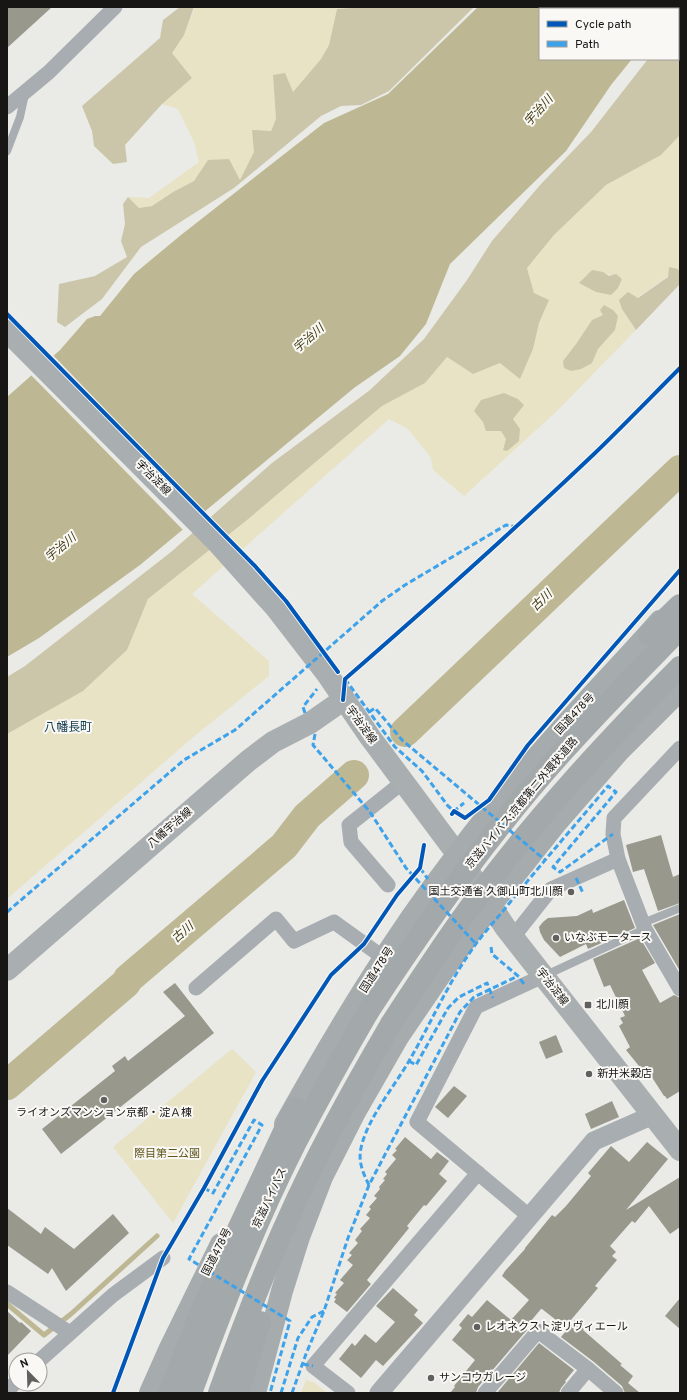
<svg xmlns="http://www.w3.org/2000/svg" width="687" height="1400" font-family="Overpass,'Noto Sans JP',sans-serif">
<rect width="100%" height="100%" fill="#eaeae7"/>
<g fill="#e8e3c5" fill-rule="evenodd">
<polygon points="195,7 364,7 337,9 329,45 321,59 293,92 273,75 276,119 271,131 252,131 255,152 240,180 194,181 173,192 152,206 139,208 128,197 149,198 199,162 194,142 178,109 162,104 192,78 172,53 184,35"/>
<path d="M680,135V273L678,269L637,298L628,292L631,323L636,330L557,411L464,496L433,470L431,458L408,429L389,419L192,594L269,661V676L192,738L7,899V734L83,691L127,650L148,599L247,520L382,406L425,383L447,357L473,374L500,363L520,378L533,349L539,323L549,300L534,293L527,268L554,235L606,185L661,155ZM592,270C603,272 611,276 622,278L618,288L579,283ZM603,315L615,330L598,349L592,363L563,361L576,344L592,320ZM483,422L520,429L506,439L501,430H486Z"/>
<polygon points="232,1049 256,1072 173,1223 113,1147"/>
<polygon points="306,1380 315,1383 327,1393 301,1393"/>
</g>
<g fill="#cbc6a9">
<polygon points="180,7 194,7 184,35 172,53 192,78 162,104 125,145 127,162 113,164 94,146 92,131 82,106 160,38 163,20"/>
<polygon points="364,7 474,7 389,91 361,105 341,106 321,116 234,188 141,247 102,299 65,327 57,322 59,284 95,276 127,257 121,241 125,224 123,204 128,197 139,208 152,206 173,192 194,181 208,160 229,159 240,180 254,152 252,130 271,131 276,119 273,75 285,73 293,92 321,59 329,45 337,9"/>
<polygon points="680,20 680,135 661,155 606,185 554,235 527,268 534,293 549,300 539,323 533,349 520,379 500,363 473,374 447,357 425,383 382,406 247,520 148,599 127,650 83,691 7,734 7,677 25,666 171,552 272,463 370,390 424,339 467,280 492,241 541,184 591,132 648,59 678,59 678,22"/>
<polygon points="669,267 678,269 680,273 680,284 636,330 622,309 619,300 628,292 638,298 668,277"/>
<polygon points="592,270 603,272 609,276 616,274 622,279 618,288 611,295 596,292 579,283"/>
<polygon points="604,305 613,310 618,316 615,330 598,349 592,363 581,369 571,371 564,368 563,361 576,344 592,320 603,315 600,310"/>
<polygon points="504,393 518,399 524,405 513,419 520,429 519,441 507,451 503,450 506,439 501,431 486,431 483,422 474,411 481,400"/>
</g>
<polygon fill="#bdb893" points="478,7 674,7 673,9 540,9 540,59 632,59 611,85 566,151 450,264 426,324 400,356 354,388 140,565 39,638 7,657 7,397 60,350 87,319 95,316 100,316 134,274 181,235 324,123 388,94"/>
<polygon fill="#eaeae7" points="52,354 99,403 206,513 184,531 30,374"/>
<g fill="none" stroke-linecap="round" stroke-linejoin="round">
<polyline stroke="#bdb893" stroke-width="5" points="7,1304 44,1335 71,1314 157,1236"/>
<g stroke="#bdb893" stroke-width="30">
<polyline points="405,732 680,470"/>
<polyline points="7,1085 126,983 128,979 284,846 307,816 354,775"/>
</g>
</g>
<g fill="#99988d">
<polygon points="7,7 52,7 7,48"/>
<polygon points="661,835 673,877 680,874 680,903 658,911 644,869 633,872 626,845"/>
<polygon points="624,900 635,928 588,949 586,944 560,957 544,940 540,932 539,927 543,922 548,918 577,916 592,909 593,913"/>
<polygon points="680,914 680,971 653,925"/>
<polygon points="640,938 655,963 642,970 660,1003 674,995 680,998 680,1091 667,1099 665,1096 664,1096 646,1068 643,1071 626,1050 630,1047 619,1026 623,1023 620,1018 625,1016 610,985 604,987 593,959"/>
<polygon points="175,983 214,1033 61,1154 42,1129 115,1071 112,1066 125,1056 128,1061 185,1016 163,992"/>
<polygon points="556,1035 563,1052 546,1059 539,1042"/>
<polygon points="454,1086 467,1096 448,1118 435,1107"/>
<polygon points="612,1101 619,1117 591,1129 585,1114"/>
<polygon points="405,1137 431,1159 437,1152 449,1161 439,1174 447,1181 426,1206 424,1205 407,1226 409,1228 367,1280 371,1284 347,1312 334,1302 336,1299 334,1298 337,1294 335,1293 344,1283 340,1280 353,1265 347,1260 352,1255 349,1253 358,1243 355,1240 362,1231 360,1229 370,1218 366,1215 371,1209 369,1207 377,1198 374,1196 380,1189 379,1187 385,1180 383,1179 387,1174 385,1172 396,1159 392,1155 397,1150 395,1149"/>
<polygon points="647,1142 668,1159 626,1210 680,1177 680,1227 670,1234 649,1206 635,1223 632,1221 610,1246 616,1252 612,1256 617,1260 595,1286 598,1288 565,1327 542,1309 541,1309 525,1328 527,1330 478,1387 476,1393 450,1393 455,1387 454,1386 475,1360 452,1340 462,1328 459,1325 468,1314 472,1317 487,1300 511,1320 529,1300 502,1276 505,1271 525,1249 525,1248 552,1215 555,1217 566,1206 591,1176 588,1173 611,1146 629,1162"/>
<polygon points="7,1208 41,1234 45,1227 74,1249 113,1214 129,1233 66,1291 52,1268 48,1274 7,1245"/>
<polygon points="393,1288 418,1310 414,1315 423,1323 383,1366 376,1360 361,1378 339,1359 352,1343 355,1346 365,1334 376,1343 395,1322 376,1306"/>
<polygon points="680,1298 680,1329 665,1316"/>
<polygon points="7,1311 20,1323 21,1322 31,1331 7,1356"/>
<polygon points="575,1320 584,1329 583,1330 622,1364 620,1365 633,1376 628,1383 640,1393 625,1393 622,1386 594,1362 561,1337"/>
<polygon points="539,1343 574,1370 565,1381 566,1382 561,1388 559,1393 497,1393"/>
</g>
<g fill="none" stroke-linecap="round" stroke-linejoin="round">
<g stroke="#a7adb0" stroke-width="8">
<polyline points="7,151 20,117 25,94"/>
<polyline points="643,923 680,908"/>
<polyline points="544,976 645,929"/>
</g>
<g stroke="#a7adb0" stroke-width="15">
<polyline points="7,107 49,72 115,7"/>
<polyline points="680,748 614,818 613,834 618,859 645,929 680,989"/>
<polyline points="388,885 351,842 349,825 403,782"/>
<polyline points="513,937 551,889 618,859"/>
<polyline points="196,988 276,919 294,941 334,922 384,958"/>
<polyline points="529,1216 417,1122 476,1007 543,976"/>
<polyline points="7,1292 70,1333"/>
<polyline points="40,1360 113,1295 163,1258"/>
<polyline points="7,1391 16,1382"/>
<polyline points="348,1393 313,1366 478,1173"/>
<polyline points="485,1393 538,1331 588,1369 616,1393"/>
<polyline points="568,1393 588,1369"/>
</g>
<polyline stroke="#a7adb0" stroke-width="19" points="379,1393 594,1141 653,1115"/>
<g stroke="#a9aeb0" stroke-width="22">
<polyline points="7,331 216,541 276,608 327,674 370,737 457,854 505,927 680,1150"/>
<polyline points="7,970 248,761 273,742 310,723 343,700"/>
</g>
<g stroke="#a6acae" stroke-width="22">
<path d="M285,1124C337,1031 392,939 457,855C488,813 523,772 558,733C591,695 627,659 660,621"/>
<polyline points="150,1393 170,1348 221,1244"/>
<polyline points="255,1393 282,1291 299,1237 322,1177 355,1112 398,1037 445,968 491,905 557,822 619,751 680,690"/>
</g>
<g stroke="#a3a9ab" stroke-width="22">
<polyline points="649,635 680,605"/>
<polyline points="169,1393 200,1314 233,1240 295,1108"/>
<path d="M191,1393C222,1308 255,1223 296,1142C319,1098 343,1055 368,1012"/>
<path d="M219,1393C240,1334 262,1276 288,1219C318,1151 354,1087 391,1024"/>
<polyline points="238,1393 260,1322"/>
</g>
<g stroke="#a3a9ab" stroke-width="22">
<path d="M368,1012C426,923 488,835 559,756C598,712 639,671 680,629"/>
<path d="M391,1024C419,981 446,939 476,899C537,816 608,740 680,667"/>
</g>
<g stroke="#3da2ea" stroke-width="3" stroke-dasharray="6 3" stroke-linecap="butt">
<polyline points="345,679 395,747 422,771 448,806 454,811 464,803"/>
<polyline points="369,712 375,708 402,740 545,860"/>
<polyline points="305,713 303,707 317,689"/>
<polyline points="315,734 313,745 370,812 406,868 476,944"/>
<polyline points="420,868 428,879"/>
<polyline points="576,878 583,893"/>
<polyline points="7,912 184,760 235,730 382,601 405,585 506,525 517,527"/>
<polyline points="491,947 492,954 518,976 524,984"/>
<polyline points="409,1061 416,1065 448,1008 459,997 487,983 493,998"/>
<path d="M369,1185C363,1173 358,1162 361,1148C367,1119 394,1087 409,1061C430,1025 447,985 471,951C483,933 498,918 511,901C543,862 576,824 608,786L616,792L553,867L560,872L613,834"/>
<polyline points="204,1188 213,1193 254,1120 262,1125 189,1259 290,1321 270,1393"/>
<polyline points="303,1364 313,1366"/>
<polyline points="281,1393 298,1338 312,1317 324,1311"/>
<polyline points="292,1393 306,1354 324,1311 348,1238 369,1185 460,1012 474,997 518,976"/>
</g>
<g stroke="#f9f8f4" stroke-width="6">
<g id="cycleway">
<polyline points="7,314 255,566 286,601 338,672"/>
<path d="M343,700L345,679C429,606 513,531 594,454C623,426 651,397 680,368"/>
<polyline points="452,814 454,811 465,818 489,800 528,745 680,570"/>
<polyline points="113,1393 163,1258 204,1188 262,1081 331,975 364,944 397,895 420,868 424,845"/>
</g>
</g>
<use href="#cycleway" stroke="#0057b8" stroke-width="4"/>
</g>
<g fill="#61605e" stroke="#f9f8f4" stroke-width="1.5">
<circle cx="571" cy="892" r="4"/>
<circle cx="556" cy="938" r="4"/>
<rect x="584" y="1001" width="8" height="8" rx="2"/>
<circle cx="589" cy="1074" r="4"/>
<circle cx="104" cy="1100" r="4"/>
<circle cx="477" cy="1327" r="4"/>
<circle cx="431" cy="1378" r="4"/>
</g>
<g text-anchor="middle" dominant-baseline="central" stroke-width="4" stroke-linejoin="round" paint-order="stroke">
<g font-size="11" fill="#171615" stroke="#f9f8f4">
<text transform="translate(153 478) rotate(45)">宇治淀線</text>
<text transform="translate(575 714) rotate(-47)">国道478号</text>
<text transform="translate(361 725) rotate(54)">宇治淀線</text>
<text transform="translate(522 803) rotate(-50)">京滋バイパス;京都第二外環状道路</text>
<text transform="translate(170 828) rotate(-41)">八幡宇治線</text>
<text transform="translate(377 970) rotate(-57)">国道478号</text>
<text transform="translate(552 987) rotate(52)">宇治淀線</text>
<text transform="translate(270 1198) rotate(-65)">京滋バイパス</text>
<text transform="translate(217 1252) rotate(-63)">国道478号</text>
</g>
<g font-size="11" fill="#171615" stroke="#f9f8f4" text-anchor="start">
<text x="563" y="892" text-anchor="end">国土交通省 久御山町北川顔</text>
<text x="564" y="938">いなぶモータース</text>
<text x="596" y="1005">北川顔</text>
<text x="597" y="1074">新井米穀店</text>
<text x="104" y="1113" text-anchor="middle">ライオンズマンション京都・淀Ａ棟</text>
<text x="485" y="1327">レオネクスト淀リヴィエール</text>
<text x="439" y="1378">サンコウガレージ</text>
</g>
<g font-size="11" fill="#5e5519" stroke="#f9f8f4">
<text x="167" y="1154">際目第二公園</text>
</g>
<g font-size="12" font-style="italic" fill="#413a11" stroke="#f9f8f4">
<text transform="translate(539 111) rotate(-48)">宇治川</text>
<text transform="translate(309 339) rotate(-41)">宇治川</text>
<text transform="translate(61 548) rotate(-40)">宇治川</text>
<text transform="translate(542 601) rotate(-44)">古川</text>
<text transform="translate(183 933) rotate(-41)">古川</text>
</g>
<g font-size="12" fill="#103a50" stroke="#f9f8f4">
<text x="68" y="728">八幡長町</text>
</g>
</g>
<rect width="687" height="1400" fill="none" stroke="#171615" stroke-width="16"/>
<rect x="539" y="8" width="140" height="52" fill="#f9f8f4" stroke="#9f9e9b"/>
<rect x="547" y="21" width="20" height="6" fill="#0057b8" stroke="#9f9e9b"/>
<text x="575" y="28" font-size="12" fill="#171615">Cycle path</text>
<rect x="547" y="41" width="20" height="6" fill="#3da2ea" stroke="#9f9e9b"/>
<text x="575" y="48" font-size="12" fill="#171615">Path</text>
<g transform="translate(28 1372) rotate(337)"><circle r="19" fill="#f9f8f4" stroke="#9f9e9b"/>
<path d="M0-3L7 15L0 10L-7 15Z" fill="#61605e"/>
<text y="-6" font-size="11" font-weight="bold" text-anchor="middle" fill="#171615">N</text>
</g>
</svg>
